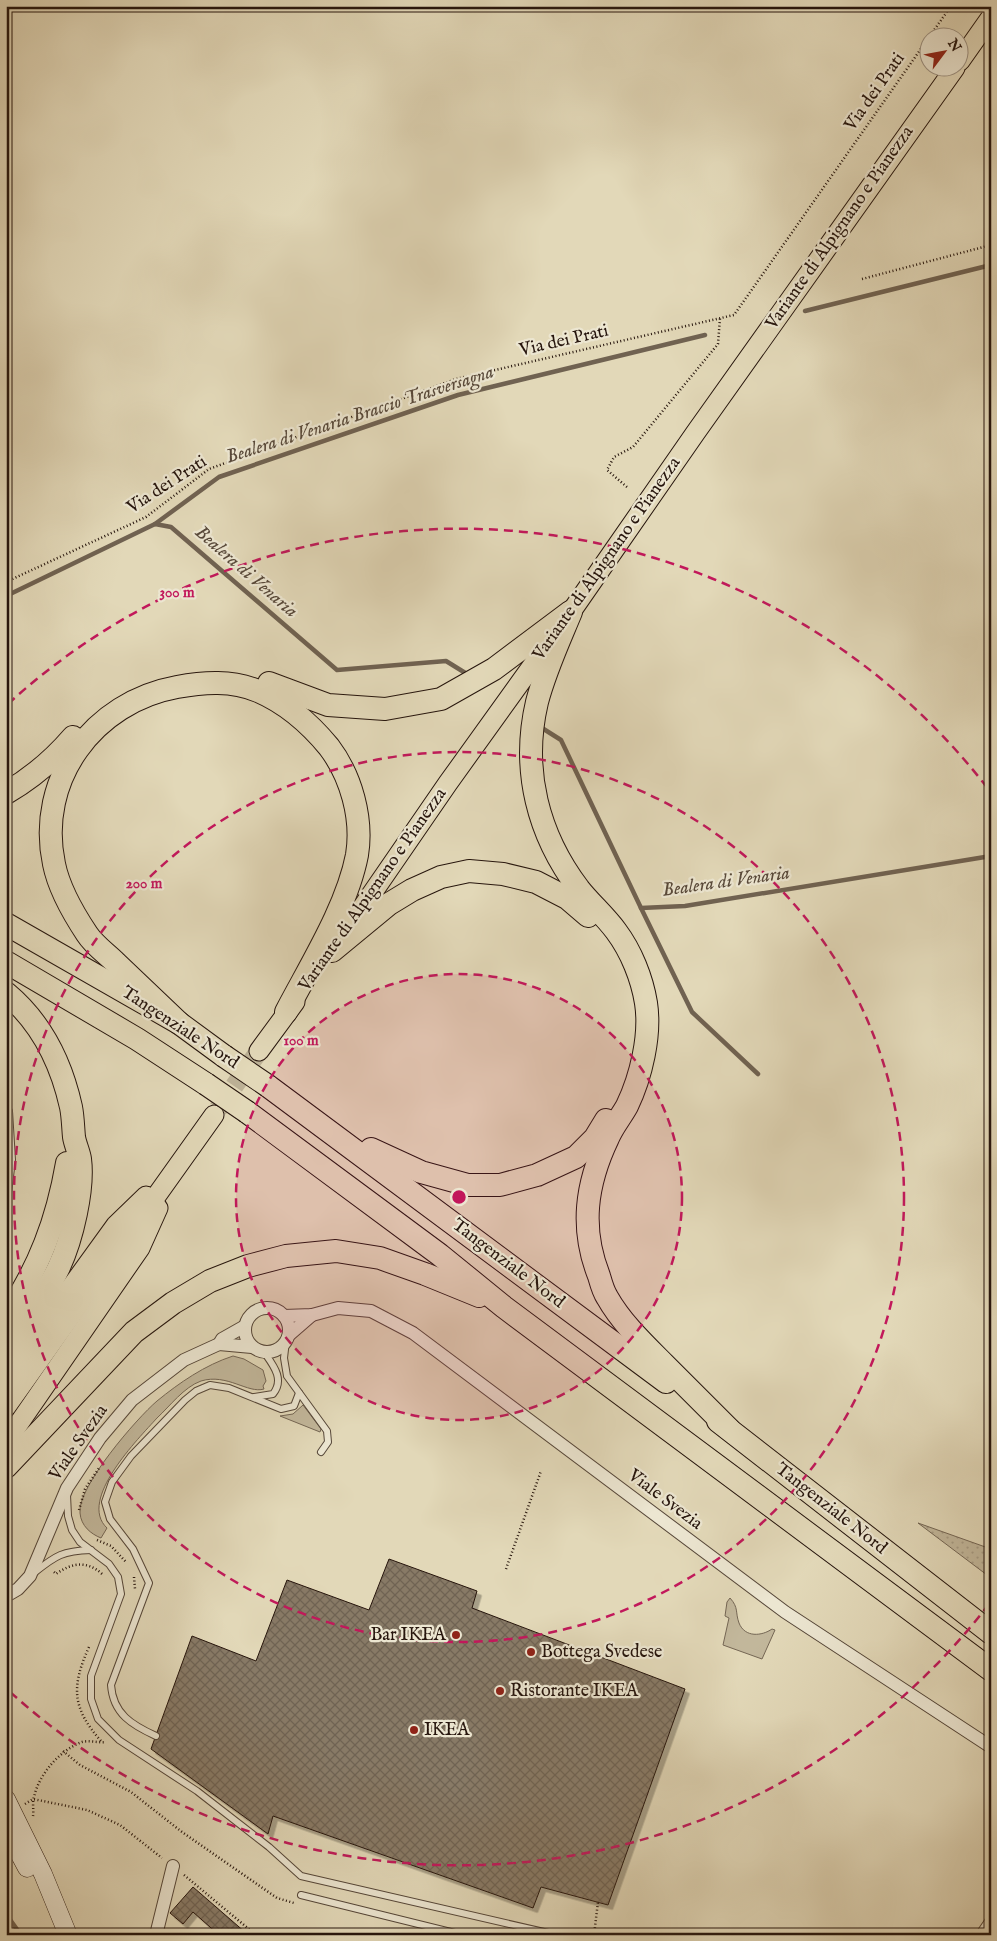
<svg xmlns="http://www.w3.org/2000/svg" width="997" height="1941" font-family="'IM FELL English',serif">
<defs>
<pattern id="garden-dots" width="8" height="8" patternUnits="userSpaceOnUse" patternTransform="scale(1.25)"><rect width="8" height="8" fill="#c2b79b"/><path d="M2 2h.1M6 6h.1" fill="none" stroke="#a79c84" stroke-width="1.8" stroke-linecap="round"/></pattern>
<pattern id="building-cross-hatch" width="8" height="8" patternUnits="userSpaceOnUse" patternTransform="scale(1.25)"><rect width="8" height="8" fill="#887a66"/><path d="M0 0l8 8M0 8l8-8" fill="none" stroke="#6f6352"/></pattern>
<filter id="shadow"><feDropShadow dx="4.5" dy="4.5" stdDeviation="0" flood-color="#0004"/></filter>
</defs>
<rect width="100%" height="100%" fill="#e2d8b8"/>
<filter id="stains"><feTurbulence type="fractalNoise" baseFrequency=".004" numOctaves="4"/><feColorMatrix values="0 0 0 0 .2 0 0 0 0 .09 0 0 0 0 .02 0 0 0 .5 -.17"/></filter>
<radialGradient id="worn" r=".72"><stop offset=".6" stop-color="#630" stop-opacity="0"/><stop offset="1" stop-color="#630" stop-opacity=".3"/></radialGradient>
<g fill="#c2b79b" stroke="#746654">
<path d="M233,1356L244,1359L263,1370L266,1381L263,1386L264,1389C248,1394 227,1373 201,1381C184,1387 170,1406 157,1418C139,1438 77,1500 107,1528L101,1538C91,1534 81,1526 80,1513C77,1487 137,1418 157,1401C179,1383 205,1365 233,1356Z"/>
<polygon points="303,1405 321,1429 320,1432 280,1416 293,1414"/>
<path d="M730,1598C739,1608 735,1612 739,1623C745,1638 762,1636 772,1629L775,1630L762,1659L723,1645L729,1618L725,1616L727,1602Z"/>
</g>
<polygon fill="url(#garden-dots)" stroke="#746654" points="918,1523 991,1549 991,1578"/>
<g fill="none" stroke-linecap="round" stroke-linejoin="round">
<g stroke="#706251" stroke-width="4.5">
<polyline points="805,311 991,265"/>
<polyline points="155,524 219,477 458,395 705,335"/>
<polyline points="6,596 155,524 171,527 337,670 446,661 467,674"/>
<polyline points="542,728 561,740 641,908 685,906 991,856"/>
<polyline points="641,908 692,1012 758,1074"/>
<polyline points="6,1914 21,1935"/>
</g>
</g>
<g fill="url(#building-cross-hatch)" stroke="#26150d" filter="url(#shadow)">
<polygon points="389,1559 477,1591 472,1608 685,1689 608,1905 541,1887 533,1908 273,1816 268,1834 151,1749 192,1636 256,1661 287,1580 369,1610"/>
<polygon points="193,1887 246,1933 249,1929 255,1935 219,1935 193,1912 183,1924 170,1913"/>
</g>
<g fill="none" stroke-linecap="round" stroke-linejoin="round">
<polyline stroke="#bcb196" stroke-width="19" stroke-dasharray="19 9" stroke-linecap="butt" points="218,1109 259,1051"/>
<g stroke="#554638" stroke-width="8">
<g id="lane">
<polyline points="6,1105 9,1111 12,1160 6,1210"/>
<polyline points="286,1341 284,1358 287,1376 327,1431 328,1442 321,1452"/>
<path d="M254,1397L273,1394C285,1379 273,1365 264,1352"/>
<polyline points="67,1495 68,1516 72,1530 80,1542 109,1564 118,1577 121,1594 91,1676 91,1699 98,1719 119,1740 197,1791 269,1847 301,1876 557,1935"/>
<path d="M34,1573C56,1555 63,1551 91,1550"/>
<path d="M156,1736C132,1725 113,1714 111,1685L149,1583L133,1549L110,1519L105,1502L112,1482L131,1456L185,1400L196,1391L210,1385L229,1388L281,1409L294,1406L299,1393"/>
<polyline points="301,1895 463,1935"/>
</g>
</g>
<g stroke="#554638" stroke-width="14">
<g id="street">
<circle cx="267" cy="1330" r="22"/>
<polyline points="284,1316 312,1315 338,1308 371,1311 413,1333 785,1612 991,1747"/>
<polyline points="289,1335 312,1315"/>
<polyline points="219,1344 252,1347"/>
<polyline points="6,1596 18,1589 30,1576 67,1488 100,1438 132,1400 184,1360 219,1344 222,1339 245,1326"/>
<polyline points="156,1935 173,1866"/>
<polyline points="982,1935 991,1922"/>
</g>
</g>
<g stroke="#26150d" stroke-width="19">
<g id="secondary">
<polyline points="6,1799 43,1874 68,1935"/>
<polyline points="6,1829 27,1868"/>
</g>
</g>
<g stroke="#26150d" stroke-width="21">
<g id="primary">
<polyline points="960,61 991,17"/>
<polyline points="342,937 448,783 571,612 696,432 955,68"/>
<polyline points="259,1051 295,1002"/>
<polyline points="6,1377 116,1225 146,1196"/>
<polyline points="6,1407 214,1115"/>
<polyline points="6,1442 140,1248 158,1208"/>
</g>
</g>
<g stroke="#26150d" stroke-width="24">
<g id="highway">
<path d="M571,612C559,641 545,671 537,702C521,770 538,835 579,889C591,904 605,916 616,931C631,951 642,978 646,1003C651,1035 641,1077 627,1106C621,1117 613,1126 608,1138C586,1184 580,1228 599,1276C601,1283 603,1291 607,1297C621,1322 643,1343 664,1364C685,1385 707,1407 729,1429"/>
<polyline points="269,683 328,705 385,709 441,699 494,669 570,612"/>
<path d="M6,793C32,778 54,759 73,737"/>
<polyline points="6,924 179,1023 224,1056"/>
<polyline points="332,951 389,904 412,890 441,877 469,871 503,874 536,882 567,898 588,916"/>
<polyline points="6,962 137,1039 206,1084"/>
<path d="M6,993C41,1022 61,1062 71,1107C73,1117 73,1127 74,1137C75,1144 79,1152 80,1159C84,1189 72,1239 59,1267C46,1295 24,1321 6,1346"/>
<path d="M179,1023C158,1003 137,983 116,963C107,954 94,945 87,934C73,913 59,889 54,864C36,779 94,702 177,687C204,682 232,680 258,691C286,703 310,724 329,747C351,776 363,818 357,855C347,907 311,964 286,1012"/>
<polyline points="268,1086 666,1382"/>
<polyline points="247,1112 440,1255 504,1307 991,1670"/>
<polyline points="371,1149 421,1172 468,1185 500,1185 537,1175 576,1157 595,1138 606,1120"/>
<path d="M6,1317C39,1268 57,1221 67,1163"/>
<polyline points="718,1421 991,1633"/>
<polyline points="6,1467 134,1332 173,1303 210,1281 248,1266 286,1256 336,1251 380,1258 425,1274 479,1296"/>
</g>
</g>
<g stroke="#26150d" stroke-width="2.5" stroke-dasharray="1 2.5" stroke-linecap="butt">
<polyline points="862,279 991,245"/>
<polyline points="627,487 607,470 614,457 633,447 718,344 720,318"/>
<polyline points="6,582 146,517 209,469 456,379 734,315 951,6"/>
<polyline points="79,1510 85,1489 99,1468"/>
<polyline points="97,1540 111,1546 126,1562"/>
<polyline points="506,1569 541,1471"/>
<path d="M54,1572L56,1574C71,1563 87,1560 102,1574"/>
<polyline points="134,1577 135,1589"/>
<path d="M89,1647C71,1687 72,1708 101,1741"/>
<polyline points="63,1751 80,1765 131,1792 182,1832 277,1898 294,1903"/>
<polyline points="25,1804 33,1799 87,1810 120,1825 162,1858"/>
<path d="M33,1816C34,1810 32,1803 34,1797C39,1774 60,1750 82,1742C89,1740 98,1743 106,1742"/>
<polyline points="184,1875 256,1935"/>
<polyline points="594,1935 598,1902"/>
</g>
<use href="#lane" stroke="#ece6d1" stroke-width="6"/>
<use href="#street" stroke="#ece6d1" stroke-width="12"/>
<use href="#secondary" stroke="#ece6d1" stroke-width="18"/>
<use href="#primary" stroke="#e2d8b8" stroke-width="19"/>
<use href="#highway" stroke="#e2d8b8" stroke-width="22"/>
<g stroke="#26150d" stroke-width="24" stroke-linecap="butt">
<g id="highway-bridge">
<polyline points="224,1056 268,1086"/>
<polyline points="206,1084 247,1112"/>
</g>
</g>
<use href="#highway-bridge" stroke="#e2d8b8" stroke-width="22"/>
</g>
<circle cx="459" cy="1197" r="223" fill="#c2185b" fill-opacity=".12"/>
<g fill="none" stroke="#c2185b" stroke-width="2.5" stroke-dasharray="9 6">
<circle cx="459" cy="1197" r="223"/>
<circle cx="459" cy="1197" r="445"/>
<path d="M989 1604A668 668 0 0 1 8 1690M8 704A668 668 0 0 1 989 790"/>
</g>
<g fill="#8f2418" stroke="#ece6d1" stroke-width="2">
<circle cx="456" cy="1635" r="5"/>
<circle cx="531" cy="1652" r="5"/>
<circle cx="500" cy="1691" r="5"/>
<circle cx="414" cy="1730" r="5"/>
</g>
<g text-anchor="middle" dominant-baseline="central" stroke-width="4.5" stroke-linejoin="round" paint-order="stroke">
<g font-size="18" fill="#26150d" stroke="#ece6d1">
<text transform="translate(875 92) rotate(-55)">Via dei Prati</text>
<text transform="translate(840 228) rotate(-55)">Variante di Alpignano e Pianezza</text>
<text transform="translate(564 341) rotate(-13)">Via dei Prati</text>
<text transform="translate(167 485) rotate(-33)">Via dei Prati</text>
<text transform="translate(607 559) rotate(-55)">Variante di Alpignano e Pianezza</text>
<text transform="translate(373 890) rotate(-55)">Variante di Alpignano e Pianezza</text>
<text transform="translate(180 1028) rotate(33)">Tangenziale Nord</text>
<text transform="translate(508 1264) rotate(37)">Tangenziale Nord</text>
<text transform="translate(79 1443) rotate(-55)">Viale Svezia</text>
<text transform="translate(665 1500) rotate(37)">Viale Svezia</text>
<text transform="translate(831 1509) rotate(38)">Tangenziale Nord</text>
</g>
<g font-size="18" fill="#26150d" stroke="#ece6d1" text-anchor="start">
<text x="446" y="1635" text-anchor="end">Bar IKEA</text>
<text x="541" y="1652">Bottega Svedese</text>
<text x="510" y="1691">Ristorante IKEA</text>
<text x="424" y="1730">IKEA</text>
</g>
<g font-size="19" font-style="italic" fill="#58493a" stroke="#ece6d1">
<text transform="translate(360 415) rotate(-18)">Bealera di Venaria Braccio Trasversagna</text>
<text transform="translate(246 572) rotate(41)">Bealera di Venaria</text>
<text transform="translate(726 882) rotate(-8)">Bealera di Venaria</text>
</g>
</g>
<circle cx="459" cy="1197" r="8" fill="#c2185b" stroke="#ece6d1" stroke-width="2.5"/>
<g font-size="15" text-anchor="middle" font-weight="bold" fill="#c2185b" stroke="#ece6d1" stroke-width="4.5" stroke-linejoin="round" paint-order="stroke">
<text x="177" y="597">300 m</text>
<text x="144" y="888">200 m</text>
<text x="301" y="1045">100 m</text>
</g>
<rect width="997" height="1941" fill="none" stroke="#e2d8b8" stroke-width="25"/>
<rect x="8" y="8" width="982" height="1926" fill="none" stroke="#26150d" stroke-width="2.5"/>
<rect x="12" y="12" width="972" height="1916" fill="none" stroke="#26150d"/>
<g transform="translate(944 52) rotate(58)"><circle r="24" fill="#ece6d1" stroke="#9d9283"/>
<path d="M0-4L9 19L0 12L-9 19Z" fill="#8f2418"/>
<text y="-8" font-size="14" font-weight="bold" text-anchor="middle" fill="#26150d">N</text>
</g>
<rect width="100%" height="100%" filter="url(#stains)"/>
<rect width="100%" height="100%" fill="url(#worn)"/>
</svg>
